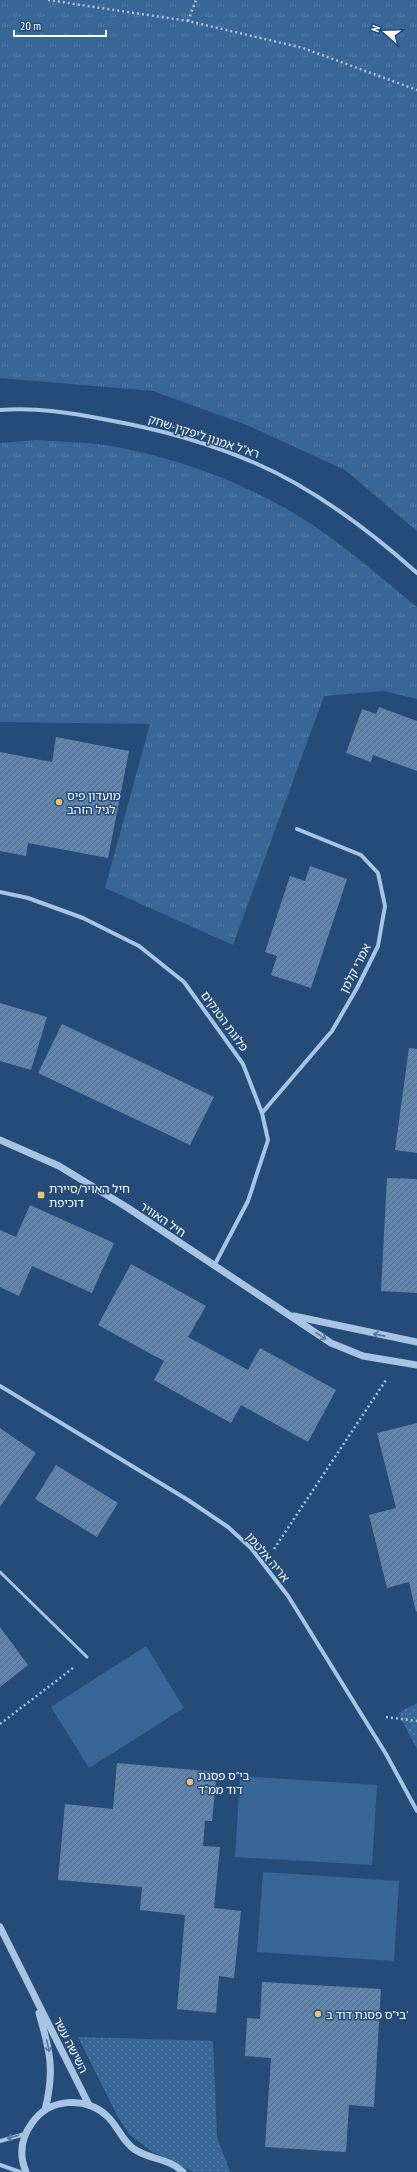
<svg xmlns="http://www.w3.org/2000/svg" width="417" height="2172" font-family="'PT Sans Narrow','Noto Sans Hebrew',sans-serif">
<defs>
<pattern id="grass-tufts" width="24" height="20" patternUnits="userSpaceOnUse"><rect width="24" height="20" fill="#386696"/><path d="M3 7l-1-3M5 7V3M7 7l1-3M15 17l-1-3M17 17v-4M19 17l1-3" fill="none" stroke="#567da6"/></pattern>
<pattern id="park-dots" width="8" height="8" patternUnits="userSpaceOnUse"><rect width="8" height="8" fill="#386696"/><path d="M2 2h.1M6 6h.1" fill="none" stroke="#567da6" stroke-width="1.8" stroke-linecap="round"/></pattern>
<pattern id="building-hatch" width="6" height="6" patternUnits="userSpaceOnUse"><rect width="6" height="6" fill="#6185ac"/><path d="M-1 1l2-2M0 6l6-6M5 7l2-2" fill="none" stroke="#596e86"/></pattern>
</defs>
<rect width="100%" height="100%" fill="#254c79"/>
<g fill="url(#grass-tufts)">
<polygon points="0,0 417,0 417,531 345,470 247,425 153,391 0,378"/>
<path d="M37,440C62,442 88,442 112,446C178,458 245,483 302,518C343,544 380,577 417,607V699L384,691L324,696L233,945L105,888L150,724L0,722V443Z"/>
</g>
<g fill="url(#park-dots)">
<polygon points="417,1703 417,1749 398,1713"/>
<polygon points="78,2037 213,2041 217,2137 230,2172 193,2172 151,2151 130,2135 118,2117"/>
</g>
<g fill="#386696">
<polygon points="146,1646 184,1708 89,1768 51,1707"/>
<polygon points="240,1776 377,1785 372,1865 235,1857"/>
<polygon points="263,1872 399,1881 394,1961 257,1952"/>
</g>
<g fill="url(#building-hatch)">
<polygon points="379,707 417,721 417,771 373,755 371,762 346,753 362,709 376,714"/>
<polygon points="56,737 129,751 108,858 28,843 26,856 0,851 0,752 52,762"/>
<polygon points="310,866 347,879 311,988 271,975 277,956 265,952 290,876 305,881"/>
<polygon points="0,1003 47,1017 31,1070 0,1061"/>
<polygon points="62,1024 214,1097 190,1145 38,1073"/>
<polygon points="409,1048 417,1049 417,1153 395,1150"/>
<polygon points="387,1178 417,1179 417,1293 381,1291"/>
<polygon points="30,1205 114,1243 92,1293 32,1266 19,1296 0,1287 0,1230 16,1237"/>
<polygon points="131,1264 206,1306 188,1337 248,1370 260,1348 336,1390 308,1442 241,1405 231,1423 154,1380 164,1361 98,1325"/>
<polygon points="417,1423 417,1612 416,1612 409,1582 387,1588 369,1515 396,1508 377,1433"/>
<polygon points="0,1428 36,1453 0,1507"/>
<polygon points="56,1465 118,1503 97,1537 35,1499"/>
<polygon points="0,1627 28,1665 0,1687"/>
<polygon points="117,1763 217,1772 212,1821 205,1821 203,1846 220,1847 214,1908 241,1911 234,1978 219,1976 216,2013 177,2009 185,1915 140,1910 142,1887 58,1880 65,1804 113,1809"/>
<polygon points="262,1982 381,1989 374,2107 349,2105 346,2152 265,2147 271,2058 245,2056 247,2018 260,2019"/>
</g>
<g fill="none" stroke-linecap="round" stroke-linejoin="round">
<g stroke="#a7c4e3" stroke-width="2.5" stroke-dasharray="2 3" stroke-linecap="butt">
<polyline points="48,0 188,21 303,48 417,90"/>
<polyline points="188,21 196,0"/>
<polyline points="274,1549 386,1380"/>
<polyline points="386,1717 417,1721"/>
<polyline points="0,1724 73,1668"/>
</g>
<polyline stroke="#a7c4e3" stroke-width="3" points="0,1572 87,1657"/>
<g stroke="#a7c4e3" stroke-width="4">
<path d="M0,410C36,407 72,413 108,420C158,429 209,443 255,463C315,489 369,530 417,573"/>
<polyline points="0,892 28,898 83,918 139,946 184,982 243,1064 262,1113 268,1140 248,1201 214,1266"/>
<polyline points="262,1113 332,1031 357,988 378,946 385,906 378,873 361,855 297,829"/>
<polyline points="0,1386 188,1500 228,1527 251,1548 288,1596 386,1754 417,1811"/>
<polyline points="0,2141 25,2134"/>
<polyline points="0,2165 20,2172"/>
</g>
<g stroke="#a7c4e3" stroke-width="7">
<polyline points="0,1140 59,1166 128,1208 331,1343 363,1356 417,1365"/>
<polyline points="294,1316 417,1342"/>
<polyline points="0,1927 89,2105"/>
<path d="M39,2013C50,2051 55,2070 45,2110"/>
<path d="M26,2172C19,2155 21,2138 32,2123C49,2098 86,2096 107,2116C118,2126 122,2141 134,2149C150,2160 169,2158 183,2172"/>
</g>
</g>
<defs><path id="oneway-shaft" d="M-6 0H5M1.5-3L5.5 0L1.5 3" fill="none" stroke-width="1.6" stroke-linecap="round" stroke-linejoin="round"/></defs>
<g stroke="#52769e">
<use href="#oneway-shaft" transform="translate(379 1335) rotate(-169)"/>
<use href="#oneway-shaft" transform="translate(321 1336) rotate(34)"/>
<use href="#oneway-shaft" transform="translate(48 2046) rotate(77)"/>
<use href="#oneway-shaft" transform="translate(13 2137) rotate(164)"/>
</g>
<g fill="#edc36c" stroke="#254c79" stroke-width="1.5">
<circle cx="59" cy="802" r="4"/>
<rect x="37" y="1191" width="8" height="8" rx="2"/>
<circle cx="190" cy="1782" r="4"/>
<circle cx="318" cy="2014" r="4"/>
</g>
<g text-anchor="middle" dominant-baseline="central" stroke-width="3" stroke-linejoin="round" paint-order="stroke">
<g font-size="12" fill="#fff" stroke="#254c79">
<text transform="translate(204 436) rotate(18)">רא"ל אמנון ליפקין-שחק</text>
<text transform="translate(355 968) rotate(-63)">אמרי קלמן</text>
<text transform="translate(225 1021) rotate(54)">פלוגת הטנקים</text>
<text transform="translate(163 1219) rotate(34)">חיל האוויר</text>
<text transform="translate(268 1557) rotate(50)">אריה אלטמן</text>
<text transform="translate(71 2045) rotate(63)">השישה עשר</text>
</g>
<g font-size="12" fill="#fff" stroke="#254c79" text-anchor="start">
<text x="67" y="795">מועדון פיס<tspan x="67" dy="14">לגיל הזהב</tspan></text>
<text x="49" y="1188">חיל האויר/סיירת<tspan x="49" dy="14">דוכיפת</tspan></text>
<text x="198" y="1775">בי"ס פסגת<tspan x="198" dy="14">דוד ממ"ד</tspan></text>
<text x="326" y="2014">בי"ס פסגת דוד ב'</text>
</g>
</g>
<g transform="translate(385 32) rotate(290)" stroke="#254c79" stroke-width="3" paint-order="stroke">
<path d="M0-3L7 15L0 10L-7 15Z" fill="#ffffff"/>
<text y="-6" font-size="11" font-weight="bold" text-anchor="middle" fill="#ffffff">N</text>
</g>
<path d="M14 30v6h92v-6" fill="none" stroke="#ffffff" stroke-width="2"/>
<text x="20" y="30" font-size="12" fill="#ffffff" stroke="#254c79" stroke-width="3" paint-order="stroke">20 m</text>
</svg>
